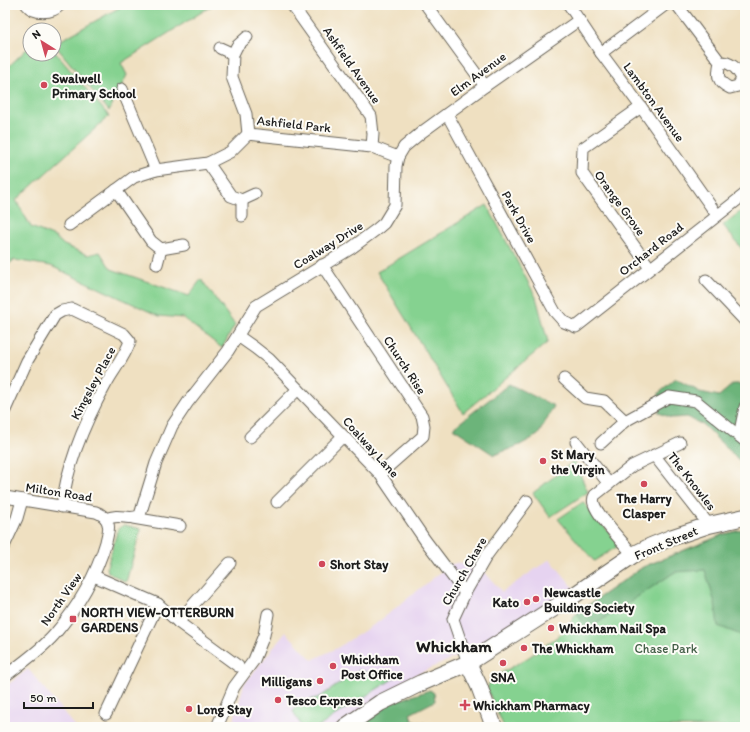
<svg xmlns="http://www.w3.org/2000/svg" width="750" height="732" font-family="Itim,sans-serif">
<rect width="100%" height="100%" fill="#fdfcf7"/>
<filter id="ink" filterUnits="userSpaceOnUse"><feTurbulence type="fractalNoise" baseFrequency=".025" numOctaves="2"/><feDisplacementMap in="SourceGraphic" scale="8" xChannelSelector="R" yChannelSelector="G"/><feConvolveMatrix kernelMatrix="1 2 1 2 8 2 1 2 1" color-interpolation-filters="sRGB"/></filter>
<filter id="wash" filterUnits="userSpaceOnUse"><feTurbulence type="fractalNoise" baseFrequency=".012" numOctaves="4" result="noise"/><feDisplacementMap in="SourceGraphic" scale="16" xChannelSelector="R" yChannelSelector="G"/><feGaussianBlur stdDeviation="0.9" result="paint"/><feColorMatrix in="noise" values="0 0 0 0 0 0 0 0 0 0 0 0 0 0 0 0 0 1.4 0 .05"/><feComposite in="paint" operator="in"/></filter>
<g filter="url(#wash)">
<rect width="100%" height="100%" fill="#efe0c1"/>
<g fill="#e6d3f0">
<polygon points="550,559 574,588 483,645 417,674 341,727 232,727 244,684 286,632 312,660 337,648 378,622 451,564 476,562 502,592"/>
<polygon points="28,669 76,727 5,727 5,687"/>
</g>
<g fill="#85d290" stroke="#507756">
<polygon points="124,5 213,5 121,63 127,75 109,111 54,44"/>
<polygon points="30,46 30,54 54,54 54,51 109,116 16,200 31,227 55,237 64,245 88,255 100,252 111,269 189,296 201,279 235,325 222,348 183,318 159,316 51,266 14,260 5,267 5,70"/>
<polygon points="487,205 536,297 548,342 463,413 377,272"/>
<polygon points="745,208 745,253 723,225"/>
<polygon points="574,461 588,492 550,517 533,493"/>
<polygon points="583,502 620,545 594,561 558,519"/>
<polygon points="124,525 141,529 126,582 108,572 107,567 117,532 119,528"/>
<polygon points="745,529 745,727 504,727 487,689 491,679 529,657 564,632 577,613 643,567 722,535"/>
<polygon points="359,670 377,675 396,677 334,716 319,727 302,727 293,711 302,702 320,697"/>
</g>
<g fill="#6cb47a" stroke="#44684b">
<polygon points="676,379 700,392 719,396 733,384 745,384 745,466 703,425 687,417 672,418 659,413 659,393"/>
<polygon points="509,384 554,406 538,435 520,445 494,455 453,428"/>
<polygon points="745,529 745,634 741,635 718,626 715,603 705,570 675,572 587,630 577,613 643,567 722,535"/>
<polygon points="430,690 434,693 435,701 410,714 413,721 428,724 430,727 356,727 390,703"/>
</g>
</g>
<g filter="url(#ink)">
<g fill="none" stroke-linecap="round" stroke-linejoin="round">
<g stroke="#666156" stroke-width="13">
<g id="street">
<path d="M27,5C34,14 52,14 60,5"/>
<polyline points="292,5 371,116 373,134 372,147"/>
<polyline points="426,5 485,86"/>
<polyline points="569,5 601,53 641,107 717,215"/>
<path d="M677,5L720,62C717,76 717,82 730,88L738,86L742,79C738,69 731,62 720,62"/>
<polyline points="220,48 233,54 232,77 246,114 248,134"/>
<polyline points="601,53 665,5"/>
<polyline points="233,54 237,46 247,37"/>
<polyline points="122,89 156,170"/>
<polyline points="641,107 583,148 582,173 650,268"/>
<polyline points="447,114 555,312 564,322 576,327 745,194"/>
<polyline points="208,163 231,196 242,200 255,194"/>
<polyline points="116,190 151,241 161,249 184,245"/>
<polyline points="242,200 242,216"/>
<polyline points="69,225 134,177 156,170 208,163 230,152 248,134 372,147 398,157"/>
<polyline points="157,264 161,249"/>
<polyline points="322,265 422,416 424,426 423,436 380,474"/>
<polyline points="706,280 745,321"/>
<polyline points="238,336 255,348 269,359 380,474 425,540 465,593"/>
<polyline points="564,379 585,398 604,401 625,421"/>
<path d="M5,410L27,361L55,315L62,311L72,309L124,334L130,341C125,357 114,369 106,384C85,422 67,463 62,507"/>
<polyline points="739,436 745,407"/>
<polyline points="250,437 298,389"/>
<polyline points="576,442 609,484"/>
<polyline points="601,443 625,421 669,397 696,401 745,441"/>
<polyline points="654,455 709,525"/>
<path d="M5,497L96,512C101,514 107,517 108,524C110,529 107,536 106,542C96,576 78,607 54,635C42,649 21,664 5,676"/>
<polyline points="277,502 343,436"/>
<polyline points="133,518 180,526"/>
<path d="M106,519C120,512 130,522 140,515L156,463L172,426L188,402L228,351L256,306L350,249L377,229L384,223L395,205L396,166L398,157L404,147L422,132L485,86L579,20"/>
<polyline points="5,544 17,518 22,500"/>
<path d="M633,555C624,543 598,517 594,504C593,501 593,498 595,495L632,466L680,443"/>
<polyline points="94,576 158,604 178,622 238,666"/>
<polyline points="178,622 230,563"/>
<polyline points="468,663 453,619 465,593 487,555 527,501"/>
<polyline points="106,714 158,604"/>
<polyline points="217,727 234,687 254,660 264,635 268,614"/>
</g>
</g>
<g stroke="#666156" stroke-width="18">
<g id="secondary">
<polyline points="468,663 479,686 494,727"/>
<polyline points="345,727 380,703 421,683 468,663 573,596 633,555 651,546 673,537 709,525 745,517"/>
</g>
</g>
<use href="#street" stroke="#fff" stroke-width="11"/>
<use href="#secondary" stroke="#fff" stroke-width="16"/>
</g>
</g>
<g fill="#d1495b" stroke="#fdfcf7" stroke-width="1.5">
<circle cx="44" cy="85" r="4"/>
<circle cx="543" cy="461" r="4"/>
<circle cx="644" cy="484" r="4"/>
<circle cx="322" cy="564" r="4"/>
<circle cx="536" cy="599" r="4"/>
<circle cx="527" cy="602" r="4"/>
<rect x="69" y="615" width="8" height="8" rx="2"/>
<circle cx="551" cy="628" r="4"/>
<circle cx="524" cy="648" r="4"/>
<circle cx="503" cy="663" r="4"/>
<circle cx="333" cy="666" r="4"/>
<circle cx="320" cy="681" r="4"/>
<circle cx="278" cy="700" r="4"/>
<path d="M463 699h4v4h4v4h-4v4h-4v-4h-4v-4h4z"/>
<circle cx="189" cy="709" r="4"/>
</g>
<g text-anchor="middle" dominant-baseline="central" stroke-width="4" stroke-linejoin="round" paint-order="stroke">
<g font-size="13" fill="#1c1c1c" stroke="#fdfcf7">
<text transform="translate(352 65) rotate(55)">Ashfield Avenue</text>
<text transform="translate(478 74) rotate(-36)">Elm Avenue</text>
<text transform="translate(654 102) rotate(54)">Lambton Avenue</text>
<text transform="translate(294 124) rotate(6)">Ashfield Park</text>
<text transform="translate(620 203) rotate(54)">Orange Grove</text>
<text transform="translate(519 217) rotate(61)">Park Drive</text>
<text transform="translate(328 245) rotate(-32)">Coalway Drive</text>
<text transform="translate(651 249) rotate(-38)">Orchard Road</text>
<text transform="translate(405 365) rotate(57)">Church Rise</text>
<text transform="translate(93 383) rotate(-62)">Kingsley Place</text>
<text transform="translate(371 447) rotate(48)">Coalway Lane</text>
<text transform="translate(692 481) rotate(52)">The Knowles</text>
<text transform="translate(59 492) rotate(9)">Milton Road</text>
<text transform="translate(666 543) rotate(-23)">Front Street</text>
<text transform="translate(464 571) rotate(-60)">Church Chare</text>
<text transform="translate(61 599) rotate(-55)">North View</text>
</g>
<g font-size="13" font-weight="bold" fill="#1c1c1c" stroke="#fdfcf7" text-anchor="start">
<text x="52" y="78">Swalwell<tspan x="52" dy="15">Primary School</tspan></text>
<text x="551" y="454">St Mary<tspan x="551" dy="15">the Virgin</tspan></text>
<text x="644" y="498" text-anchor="middle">The Harry<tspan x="644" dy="15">Clasper</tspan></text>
<text x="330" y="564">Short Stay</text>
<text x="544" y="592">Newcastle<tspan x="544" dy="15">Building Society</tspan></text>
<text x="519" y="602" text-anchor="end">Kato</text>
<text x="81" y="612">NORTH VIEW-OTTERBURN<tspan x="81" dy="15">GARDENS</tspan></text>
<text x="559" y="628">Whickham Nail Spa</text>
<text x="532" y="648">The Whickham</text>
<text x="341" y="659">Whickham<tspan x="341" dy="15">Post Office</tspan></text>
<text x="503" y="677" text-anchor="middle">SNA</text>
<text x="312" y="681" text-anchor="end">Milligans</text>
<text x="286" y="700">Tesco Express</text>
<text x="473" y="705">Whickham Pharmacy</text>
<text x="197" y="709">Long Stay</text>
</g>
<g font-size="13" fill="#415c45" stroke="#fdfcf7">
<text x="666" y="648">Chase Park</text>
</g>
<g font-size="17" font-weight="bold" fill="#1c1c1c" stroke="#fdfcf7">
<text x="454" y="646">Whickham</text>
</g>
</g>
<rect width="750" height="732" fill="none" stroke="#fdfcf7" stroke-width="20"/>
<g transform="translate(42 42) rotate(323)"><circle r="19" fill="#fdfcf7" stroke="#a3a29f"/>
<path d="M0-3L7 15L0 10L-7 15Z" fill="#d1495b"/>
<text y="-6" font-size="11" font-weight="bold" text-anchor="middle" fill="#1c1c1c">N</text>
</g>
<path d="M24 702v6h69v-6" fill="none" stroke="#1c1c1c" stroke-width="2"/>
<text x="30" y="702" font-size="12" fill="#1c1c1c" stroke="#fdfcf7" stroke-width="3" paint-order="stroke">50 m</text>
</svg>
